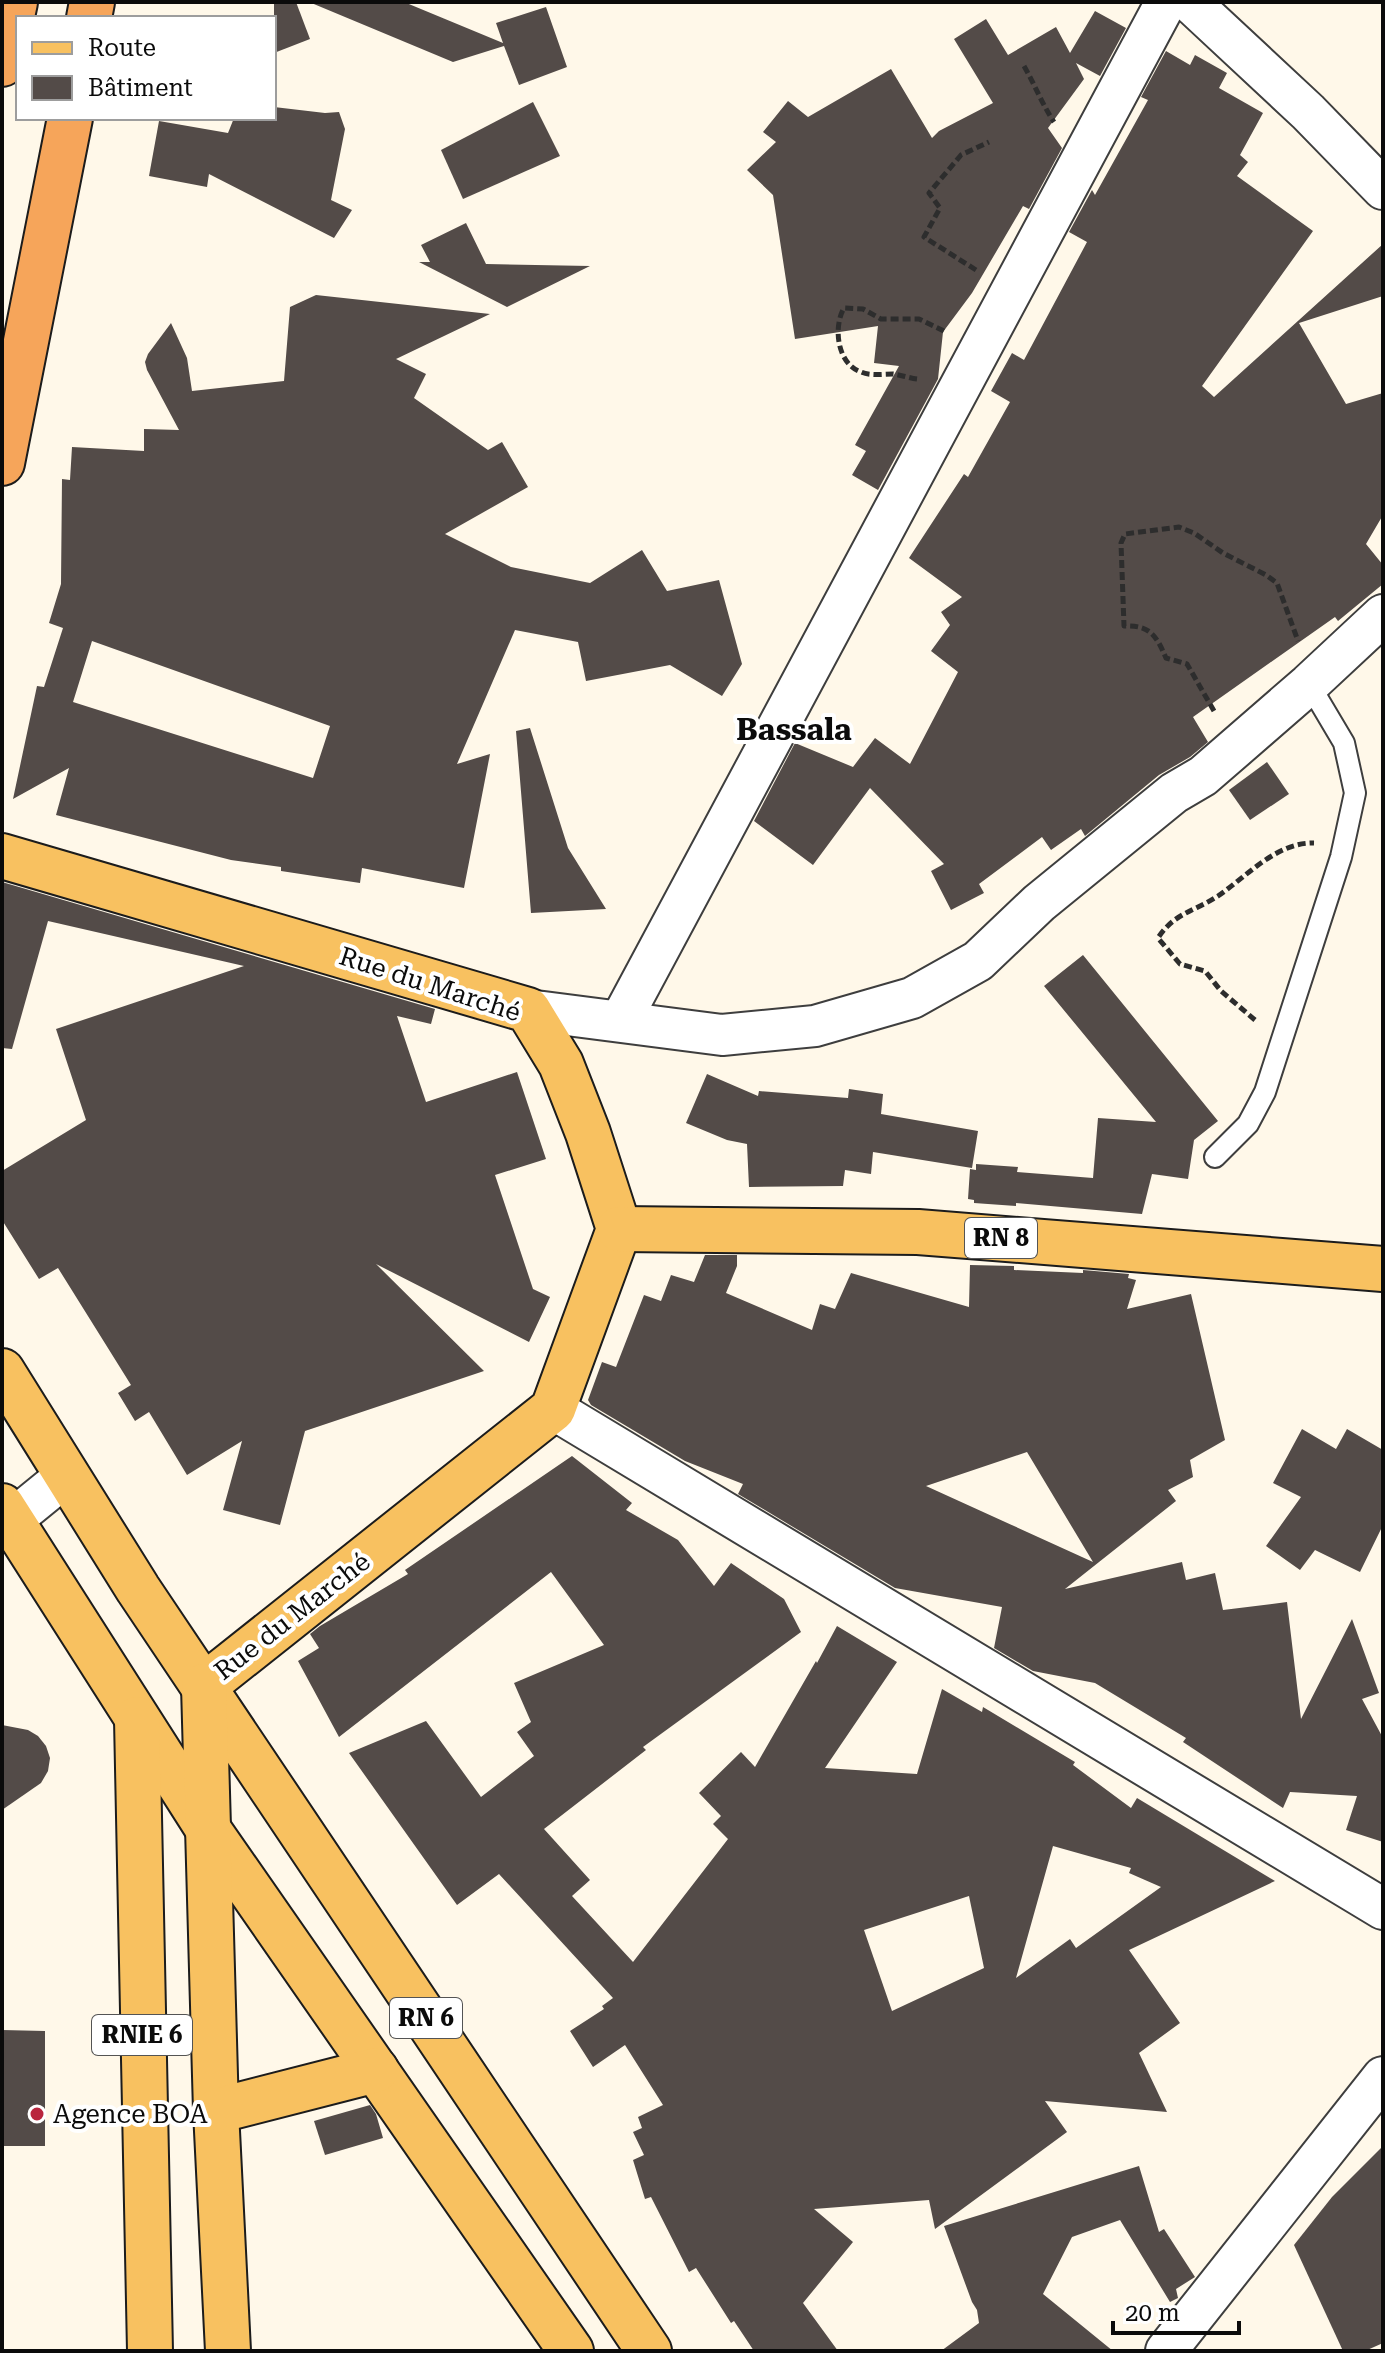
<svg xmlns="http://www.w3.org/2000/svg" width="1385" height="2353" font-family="'Roboto Serif',serif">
<rect width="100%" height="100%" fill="#fff8e9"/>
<g fill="#534b48" fill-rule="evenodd">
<polygon points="274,2 296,2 310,39 274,53"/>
<polygon points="309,2 404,2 503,43 496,23 546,7 567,67 519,85 504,46 453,62"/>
<polygon points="1095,11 1126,28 1100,76 1076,63 1084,79 1048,128 1062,148 1029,209 1023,206 972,293 943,332 938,379 878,490 852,475 866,451 855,445 899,366 874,363 878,326 795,339 773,195 747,170 776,142 763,132 788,101 808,117 891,69 932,138 939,131 993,103 954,39 986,19 1008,55 1056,27 1070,53"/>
<polygon points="1166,51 1190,65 1195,55 1227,73 1219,88 1263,113 1240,155 1248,162 1237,176 1313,231 1202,386 1214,397 1383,244 1383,296 1299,323 1346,404 1383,393 1383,515 1366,544 1383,565 1383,584 1338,621 1335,617 1193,717 1208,742 1190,757 1159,775 1085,836 1081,829 1051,850 1042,837 979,884 984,893 951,910 931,871 944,864 870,788 813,865 754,821 795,743 853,767 875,738 910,764 958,672 931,651 950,625 941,612 962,597 909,558 964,474 968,477 1010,402 991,391 1012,353 1024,360 1087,242 1069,232 1092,190 1095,195 1148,100 1141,97"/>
<polygon points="533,102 560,156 463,199 441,150"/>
<polygon points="274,107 325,113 339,112 345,129 331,200 352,210 334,238 209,174 207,187 149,176 159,121 228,133 234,118 274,118"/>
<polygon points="466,223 486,264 590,266 507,307 419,262 430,262 421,245"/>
<path d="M316,295L490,314L396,359L426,374L414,398L488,450L502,442L528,487L445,534L511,567L590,583L642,550L667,591L719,580L742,664L722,696L670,665L586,681L578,642L515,630L457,764L490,754L464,888L362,868L360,883L281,871V867L231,860L56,815L69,768L13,799L37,686L44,687L63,628L49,623L61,584L62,479L70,480L72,447L144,451V429L179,430L147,370L145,362L148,354L171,323L187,358L192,391L284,381L290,307ZM92,641L330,726L313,778L73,702Z"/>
<polygon points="530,728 568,848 606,909 531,913 516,731"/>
<polygon points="1267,762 1289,794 1250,820 1229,790"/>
<polygon points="2,882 435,1009 431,1024 397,1016 426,1102 517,1072 546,1159 495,1175 533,1289 550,1297 529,1342 376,1264 484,1371 305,1431 280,1525 223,1510 242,1441 187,1475 149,1412 135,1421 118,1393 131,1385 58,1268 39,1279 2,1220 2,1171 86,1120 56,1029 244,966 48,921 12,1049 2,1048"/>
<polygon points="1083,955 1218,1121 1194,1140 1188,1179 1152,1174 1142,1214 1016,1203 1016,1206 974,1203 974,1200 968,1199 970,1169 976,1170 976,1164 1018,1167 1017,1172 1093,1178 1098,1118 1156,1122 1044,986"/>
<polygon points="707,1074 758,1096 759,1091 848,1098 849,1089 883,1094 881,1114 978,1131 972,1168 873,1152 871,1174 845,1170 843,1186 749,1187 747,1144 727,1140 686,1123"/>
<path d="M705,1255H737V1266L726,1293L812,1330L820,1304L835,1309L851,1273L969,1307L970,1265L1014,1266V1270L1083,1273V1270L1129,1274L1128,1278L1136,1280L1127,1309L1191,1294L1225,1440L1190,1460L1193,1477L1168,1490L1176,1501L1065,1589L1182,1562L1186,1580L1215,1573L1223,1610L1287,1602L1301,1719L1352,1619L1379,1693L1362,1699L1383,1738V1842L1346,1830L1357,1796L1290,1792L1283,1808L1183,1742L1186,1738L1095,1683L1033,1671L994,1648L1002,1607L895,1588L738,1494L743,1484L685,1461L591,1405L588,1400L602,1362L616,1367L644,1295L661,1301L671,1275L694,1282ZM1027,1452L1093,1562L926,1486Z"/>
<polygon points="1302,1429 1336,1449 1347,1429 1383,1450 1383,1525 1360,1572 1315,1550 1300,1570 1266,1546 1301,1497 1273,1483"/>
<path d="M572,1456L632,1503L626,1510L678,1540L714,1586L731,1563L784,1599L801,1632L643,1747L646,1750L544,1829L590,1880L572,1896L633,1962L728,1839L713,1824L721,1816L699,1793L741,1752L755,1767L816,1661L817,1663L837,1626L897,1662L825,1768L917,1774L942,1689L982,1712L983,1707L1075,1762L1073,1765L1131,1808L1137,1798L1275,1881L1129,1950L1180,2023L1139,2053L1167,2112L1045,2101L1067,2132L935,2229L929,2200L814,2209L853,2242L803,2303L838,2351H754L734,2321L731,2323L696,2268L689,2272L651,2197L645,2199L633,2160L644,2155L633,2132L642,2128L638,2117L663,2105L625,2045L593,2067L570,2031L604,2009L602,2006L613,1998L499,1874L457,1905L349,1753L426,1721L481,1797L534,1756L517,1732L531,1722L514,1683L604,1645L551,1572L339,1737L298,1661L319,1648L310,1634L320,1626L408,1574L405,1570ZM1053,1846L1131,1868L1129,1873L1161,1887L1076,1948L1070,1939L1016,1978ZM969,1896L984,1968L892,2011L864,1930Z"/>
<polygon points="2,1725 28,1730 38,1736 46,1746 50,1758 48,1771 41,1783 2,1810"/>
<polygon points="2,2030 45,2031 45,2146 2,2146"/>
<polygon points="370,2105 376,2114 383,2138 325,2155 314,2121"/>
<polygon points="1383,2146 1383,2343 1365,2351 1343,2351 1294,2245 1332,2197"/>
<polygon points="1139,2166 1159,2232 1164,2229 1195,2277 1176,2289 1178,2298 1170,2302 1120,2220 1072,2237 1043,2294 1113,2351 941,2351 979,2323 977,2310 972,2302 944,2226"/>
</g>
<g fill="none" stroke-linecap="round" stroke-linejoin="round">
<g stroke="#3e3e3e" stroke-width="24">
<polyline id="service" points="1215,1157 1248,1124 1265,1092 1341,857 1355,793 1344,743 1309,684"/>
</g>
<g stroke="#3e3e3e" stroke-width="44">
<g id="minor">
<polyline points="1190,2 1308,112 1383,189"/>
<polyline points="528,1010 722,1035 815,1026 912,998 978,961 1039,903 1174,793 1203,776 1309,684 1383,615"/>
<polyline points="621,1020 1166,2"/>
<polyline points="553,1409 1383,1909"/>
<polyline points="2,1528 67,1475"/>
<polyline points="1166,2351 1383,2077"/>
</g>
</g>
<g stroke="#1c1c1c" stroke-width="48">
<g id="primary">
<polyline points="2,856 528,1010 561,1064 588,1133 619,1229 553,1409 204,1686"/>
<polyline points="619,1229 918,1232 1383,1269"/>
<polyline points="2,1371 138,1589 649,2351"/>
<polyline points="2,1506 208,1829 571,2351"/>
<polyline points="204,1686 216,2111 228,2351"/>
<polyline points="137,1719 150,2351"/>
<polyline points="216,2111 376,2070"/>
</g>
</g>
<g stroke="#1c1c1c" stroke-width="48">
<g id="trunk">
<polyline points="89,18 92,2"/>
<polyline points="2,64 15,2"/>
<polyline points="2,463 70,118"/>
</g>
</g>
<g stroke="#2d2d2d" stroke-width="5" stroke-dasharray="8 4" stroke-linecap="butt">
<path d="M1024,66C1035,85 1042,104 1054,122"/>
<polyline points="976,270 924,237 940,208 929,193 961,155 989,142"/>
<path d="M917,379C909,378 901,375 893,374C883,374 870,376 861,372C837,364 833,327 844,308L863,309L881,319H919L944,331"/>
<path d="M1214,711L1187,664L1166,658C1156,635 1150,625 1124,626L1121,543L1125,534L1179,527L1194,533L1223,553L1266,575L1277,583L1298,641"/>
<path d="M1255,1020L1221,991L1205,971L1180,964L1158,938C1174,913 1195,911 1218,896C1247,876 1277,842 1314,843"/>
</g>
<use href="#service" stroke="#fff" stroke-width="20"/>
<use href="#minor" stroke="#fff" stroke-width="40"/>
<use href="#primary" stroke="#f8c160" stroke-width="44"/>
<use href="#trunk" stroke="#f6a55a" stroke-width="44"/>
</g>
<circle fill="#b9253d" stroke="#fff" stroke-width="3" cx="37" cy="2114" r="8"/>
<g text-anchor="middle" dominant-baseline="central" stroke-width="8" stroke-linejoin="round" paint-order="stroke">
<g fill="#fff" stroke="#545454" stroke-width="2">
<rect x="965" y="1218" width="72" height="40" rx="6"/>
<rect x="390" y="1998" width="72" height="40" rx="6"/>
<rect x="92" y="2015" width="100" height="40" rx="6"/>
</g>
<g font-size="24" font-weight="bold" fill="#0b0b0b">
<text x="1001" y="1238">RN 8</text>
<text x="426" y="2018">RN 6</text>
<text x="142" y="2035">RNIE 6</text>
</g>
<g font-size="26" fill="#0b0b0b" stroke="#fff">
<text transform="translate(430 984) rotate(18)">Rue du Marché</text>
<text transform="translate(292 1616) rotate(-38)">Rue du Marché</text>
</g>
<g font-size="26" fill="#0b0b0b" stroke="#fff" text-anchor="start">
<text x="53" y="2114">Agence BOA</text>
</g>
<g font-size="30" font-weight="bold" fill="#0b0b0b" stroke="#fff">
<text x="794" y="729">Bassala</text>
</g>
</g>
<rect width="1385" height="2353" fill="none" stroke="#0b0b0b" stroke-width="8"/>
<rect x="16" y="16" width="260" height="104" fill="#ffffff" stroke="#9d9d9d" stroke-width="2"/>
<rect x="32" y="42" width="40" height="12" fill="#f8c160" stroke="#9d9d9d" stroke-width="2"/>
<text x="88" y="56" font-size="24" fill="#0b0b0b">Route</text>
<rect x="32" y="76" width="40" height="24" fill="#534b48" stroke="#9d9d9d" stroke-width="2"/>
<text x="88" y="96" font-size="24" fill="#0b0b0b">Bâtiment</text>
<path d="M1113 2321v12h126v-12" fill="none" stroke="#0b0b0b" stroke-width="4"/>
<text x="1125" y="2321" font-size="24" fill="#0b0b0b" stroke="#ffffff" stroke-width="6" paint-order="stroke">20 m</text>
</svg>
